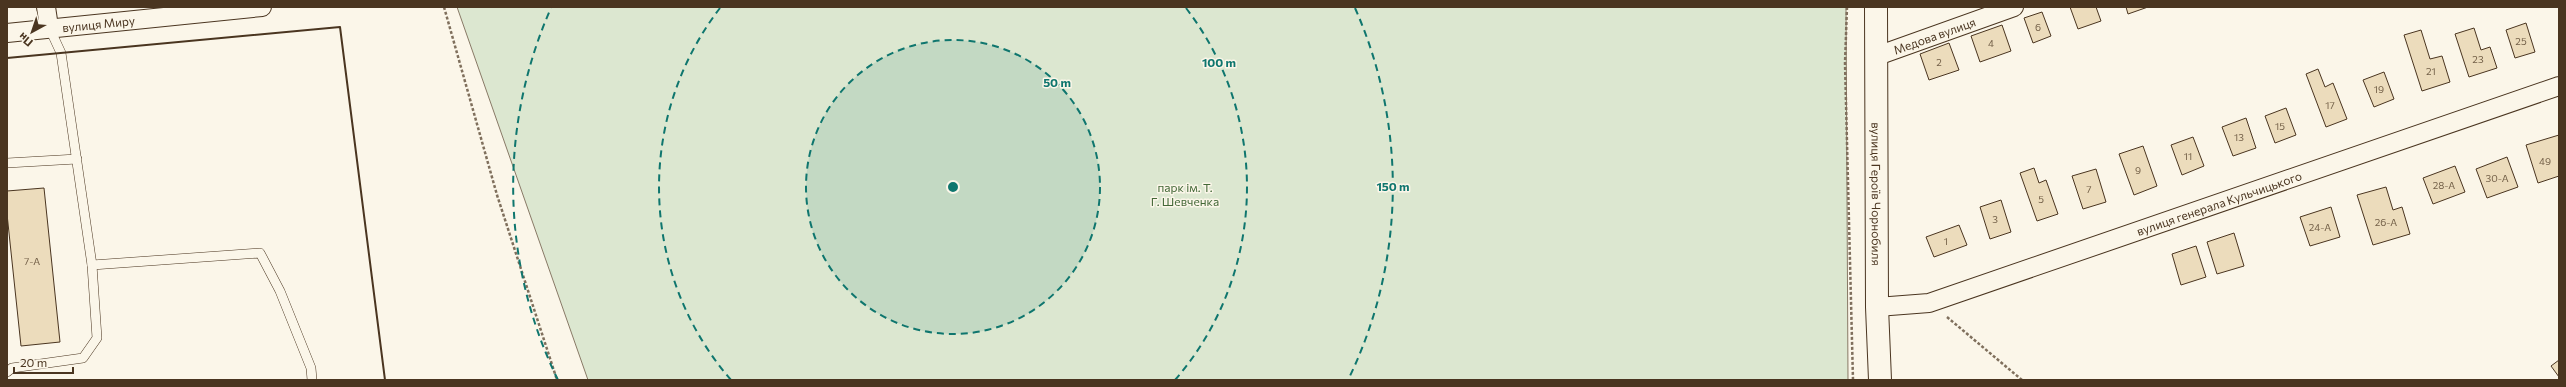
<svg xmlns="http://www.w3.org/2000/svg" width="2566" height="387" font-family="Commissioner,sans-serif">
<rect width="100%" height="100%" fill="#fbf6e9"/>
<polygon fill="#dce7d0" stroke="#887966" points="457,7 1846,7 1848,380 588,380"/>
<g fill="#ecdcbc" stroke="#4a3520">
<polygon points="2070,7 2096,7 2101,21 2078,29"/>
<polygon points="2126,7 2148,7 2128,14"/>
<polygon points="2042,12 2051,36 2033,43 2024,18"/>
<polygon points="2526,23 2535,52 2515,58 2506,30"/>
<polygon points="2002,25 2011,51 1980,62 1971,36"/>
<polygon points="2474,28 2481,50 2490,47 2497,68 2469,77 2455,34"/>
<polygon points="2421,30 2430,59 2442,56 2450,82 2422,91 2404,35"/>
<polygon points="1949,43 1959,70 1929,80 1920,54"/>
<polygon points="2318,69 2325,87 2333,83 2347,119 2326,127 2306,74"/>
<polygon points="2384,72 2394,99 2374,107 2363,80"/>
<polygon points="2286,108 2296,135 2275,143 2265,116"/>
<polygon points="2246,118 2256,148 2233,156 2222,127"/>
<polygon points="2559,135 2559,176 2538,183 2526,145"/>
<polygon points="2193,137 2204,166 2182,175 2171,145"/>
<polygon points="2143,146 2157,186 2134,195 2119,154"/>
<polygon points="2507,157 2518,187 2487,198 2476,169"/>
<polygon points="2455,166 2465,192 2433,204 2423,178"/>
<polygon points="2034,168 2039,183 2046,180 2058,214 2037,221 2020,173"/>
<polygon points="2096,169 2106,202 2083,209 2072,176"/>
<polygon points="2386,187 2393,210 2402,207 2410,234 2373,245 2357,195"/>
<polygon points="44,188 60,342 21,346 7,214 7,191"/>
<polygon points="2001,200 2011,232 1990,239 1980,207"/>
<polygon points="2331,207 2340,237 2310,246 2300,217"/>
<polygon points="1959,225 1967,245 1934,257 1926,237"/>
<polygon points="2234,233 2244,266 2217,274 2207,242"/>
<polygon points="2196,246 2206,277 2181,285 2172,254"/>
<polygon points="2559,360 2559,377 2551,366"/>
</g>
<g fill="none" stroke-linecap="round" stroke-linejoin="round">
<g stroke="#4a3520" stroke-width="10">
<g id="lane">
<polyline points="7,163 77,159"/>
<polyline points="92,265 260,253 280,291 311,368 312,380"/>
<polyline points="7,372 12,368 83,358 97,338 92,265 61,53 49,27"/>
</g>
</g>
<g stroke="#4a3520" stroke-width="20">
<g id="street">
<polyline points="46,7 49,27"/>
<path id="s1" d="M7,33L262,7"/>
<path id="s2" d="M1877,56L2014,7"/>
<path id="s3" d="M1877,307L1929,303L2559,86"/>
</g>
</g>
<g stroke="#4a3520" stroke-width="24">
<g id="secondary">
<path id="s4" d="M1876,7L1877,307L1880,380"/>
</g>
</g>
<g stroke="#7f6f5c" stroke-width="2.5" stroke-dasharray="3 2" stroke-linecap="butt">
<polyline points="444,7 497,195 557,380"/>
<polyline points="1847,7 1845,63 1853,380"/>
<polyline points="1947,317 2022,380"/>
</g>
<use href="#lane" stroke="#fbf6e9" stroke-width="9"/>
<use href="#street" stroke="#fbf6e9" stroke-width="18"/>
<use href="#secondary" stroke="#fbf6e9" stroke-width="22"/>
<polyline stroke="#4a3520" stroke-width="2" points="7,58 340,27 385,380"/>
</g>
<circle cx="953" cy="187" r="147" fill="#0f766e" fill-opacity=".12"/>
<g fill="none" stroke="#0f766e" stroke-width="2" stroke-dasharray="7 5">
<circle cx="953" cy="187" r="147"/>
<path d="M731 380A294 294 0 0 1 720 8M1186 8A294 294 0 0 1 1175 380"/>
<path d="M558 380A440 440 0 0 1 551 8M1355 8A440 440 0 0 1 1348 380"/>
</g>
<g text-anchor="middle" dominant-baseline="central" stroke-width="3" stroke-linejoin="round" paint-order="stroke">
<g font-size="10" fill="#725f47">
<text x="2038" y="27">6</text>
<text x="2521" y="41">25</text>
<text x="1991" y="43">4</text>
<text x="2478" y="59">23</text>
<text x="1939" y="62">2</text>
<text x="2431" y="71">21</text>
<text x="2379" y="89">19</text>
<text x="2330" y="105">17</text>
<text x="2280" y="126">15</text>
<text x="2239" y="137">13</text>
<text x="2188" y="156">11</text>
<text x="2545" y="161">49</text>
<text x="2138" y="170">9</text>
<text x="2497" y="178">30-А</text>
<text x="2444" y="185">28-А</text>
<text x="2089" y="189">7</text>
<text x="2041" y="199">5</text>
<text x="1995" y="219">3</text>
<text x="2386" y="222">26-А</text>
<text x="2320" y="227">24-А</text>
<text x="1946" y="241">1</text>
<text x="32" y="261">7-А</text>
</g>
<g font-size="12" fill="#4a3520" stroke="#fbf6e9">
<text stroke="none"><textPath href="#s1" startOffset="92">вулиця Миру</textPath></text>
<text stroke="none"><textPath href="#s2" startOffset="61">Медова вулиця</textPath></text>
<text stroke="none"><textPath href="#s4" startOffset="187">вулиця Героїв Чорнобиля</textPath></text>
<text stroke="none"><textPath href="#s3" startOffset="359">вулиця генерала Кульчицького</textPath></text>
</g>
<g font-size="12" fill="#436837" stroke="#fbf6e9">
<text x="1185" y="187">парк ім. Т.<tspan x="1185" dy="14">Г. Шевченка</tspan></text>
</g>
</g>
<circle cx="953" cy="187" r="6" fill="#0f766e" stroke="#fbf6e9" stroke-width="2"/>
<g font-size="12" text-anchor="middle" font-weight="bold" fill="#0f766e" stroke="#fbf6e9" stroke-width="3" stroke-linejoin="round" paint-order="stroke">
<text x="1219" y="67">100 m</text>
<text x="1057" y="87">50 m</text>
<text x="1393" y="191">150 m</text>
</g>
<rect width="2566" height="387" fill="none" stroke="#4a3520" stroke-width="16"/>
<g transform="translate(32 32) rotate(220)" stroke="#fbf6e9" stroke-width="3" paint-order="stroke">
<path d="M0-3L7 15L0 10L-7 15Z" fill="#4a3520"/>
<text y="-6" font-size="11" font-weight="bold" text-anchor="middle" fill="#4a3520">Пн</text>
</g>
<path d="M14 367v6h59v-6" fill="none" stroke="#4a3520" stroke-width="2"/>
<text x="20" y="367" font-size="12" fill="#4a3520" stroke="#fbf6e9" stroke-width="3" paint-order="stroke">20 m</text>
</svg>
